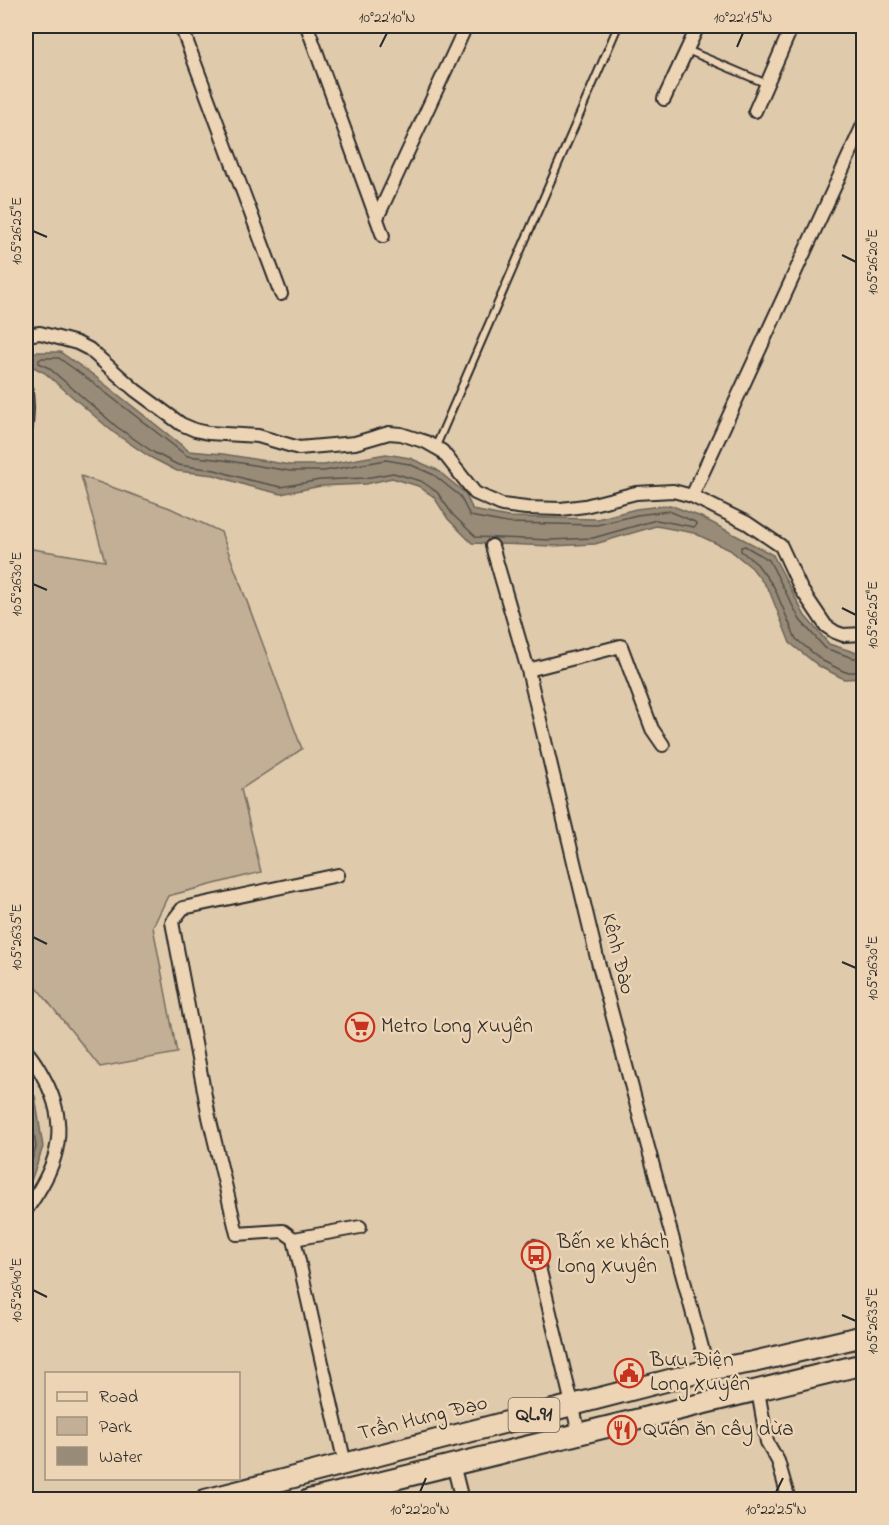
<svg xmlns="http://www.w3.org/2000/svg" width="889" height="1525" font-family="'Indie Flower',sans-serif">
<rect width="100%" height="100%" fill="#e0caac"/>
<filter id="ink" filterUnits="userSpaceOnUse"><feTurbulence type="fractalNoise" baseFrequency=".0167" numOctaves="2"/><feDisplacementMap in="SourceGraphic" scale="12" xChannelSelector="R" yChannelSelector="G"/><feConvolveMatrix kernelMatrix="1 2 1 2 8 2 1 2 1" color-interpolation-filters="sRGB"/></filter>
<g filter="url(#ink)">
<polygon fill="#c2af96" stroke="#766d60" stroke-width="1.5" points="81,476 170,508 221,532 302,749 241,789 261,872 168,896 153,927 177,1053 100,1067 26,974 26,548 105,561"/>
<g fill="#988b78" stroke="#6c6559" stroke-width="1.5">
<polygon points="26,352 60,352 92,374 189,451 223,454 290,465 324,465 386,454 410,458 437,470 465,493 473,510 508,517 597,519 636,509 670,505 701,517 773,555 805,616 829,644 854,652 863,653 863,678 844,679 819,666 790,643 769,590 752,568 730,550 694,533 656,526 595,544 552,546 472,543 448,519 434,497 418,486 392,478 366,484 321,486 281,494 248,486 214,475 177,471 150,457 113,432 45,373 26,363"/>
<polygon points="26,1084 35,1096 43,1147 26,1195"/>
</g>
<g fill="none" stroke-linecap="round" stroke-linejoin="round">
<g stroke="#57514a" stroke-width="1.5">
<polygon points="42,358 59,358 88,379 187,456 223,460 290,471 324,471 386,460 409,464 434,475 460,496 470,516 507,523 597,525 637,515 669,511 695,522 697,525 694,527 656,520 593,538 551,540 476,537 453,515 437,492 421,481 393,473 365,478 320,480 281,487 249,480 215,470 178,465 153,452 117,427 49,368 39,363 39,360"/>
<polyline points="864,658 853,658 825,648 800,620 769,560 745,546 741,547 741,551 757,564 774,587 796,639 823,661 845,672 864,672"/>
<polyline points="26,1094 29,1099 36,1147 26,1179"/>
</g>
<g stroke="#2b2b2b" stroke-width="10">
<g id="service">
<polyline points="687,50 767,84"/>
<polyline points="436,446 618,26"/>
</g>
</g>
<g stroke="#2b2b2b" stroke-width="16">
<g id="minor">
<polyline points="181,26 281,294"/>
<polyline points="307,26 383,236"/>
<polyline points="664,99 698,26"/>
<polyline points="755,111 792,26"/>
<polyline points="377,218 466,26"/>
<polyline points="26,335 40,333 77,343 89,349 135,390 181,424 195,430 208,433 258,436 299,448 355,443 389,433 401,434 426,442 442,451 475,493 502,505 526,508 561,509 585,506 636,493 673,491 692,496 747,523 781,546 801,589 826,626 835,632 843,635 864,634"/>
<polyline points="26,390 27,408 26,427"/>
<polyline points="692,496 864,123"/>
<polyline points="492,546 528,670 597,958 708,1370"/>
<polyline points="528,670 621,646 652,729 663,745"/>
<polyline points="338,875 183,908 172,922 209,1117 237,1234 283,1231 294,1239 345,1464"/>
<path d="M26,1051C35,1060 42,1074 48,1086C70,1133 55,1170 26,1210"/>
<polyline points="294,1239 360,1227"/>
<polyline points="534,1246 579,1433"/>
<polyline points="758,1391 767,1442 778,1461 789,1500"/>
<polyline points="453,1464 462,1500"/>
</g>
</g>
<g stroke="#2b2b2b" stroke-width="24">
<g id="trunk">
<polyline points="205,1500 708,1370 753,1362 864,1336"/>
<polyline points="309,1500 864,1364"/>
</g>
</g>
<use href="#service" stroke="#ecd4b4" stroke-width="6"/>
<use href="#minor" stroke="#ecd4b4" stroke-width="12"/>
<use href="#trunk" stroke="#ecd4b4" stroke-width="20"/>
</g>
</g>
<path fill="none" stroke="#2b2b2b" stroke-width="2" d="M380,47L387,33M737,47L743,33M33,231L47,237M842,255L856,262M33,584L47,590M842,608L856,615M33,937L47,944M842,962L856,968M33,1290L47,1297M842,1315L856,1321M420,1492L426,1478M776,1492L783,1478"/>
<defs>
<g id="supermarket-ring" transform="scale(1.5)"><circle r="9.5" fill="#ecd4b4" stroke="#c8321e" stroke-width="1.5"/><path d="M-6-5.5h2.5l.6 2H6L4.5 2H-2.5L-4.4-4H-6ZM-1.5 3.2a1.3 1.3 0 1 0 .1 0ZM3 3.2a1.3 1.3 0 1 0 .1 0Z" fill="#c8321e"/></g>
<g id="bus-ring" transform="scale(1.5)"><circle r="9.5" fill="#ecd4b4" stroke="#c8321e" stroke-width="1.5"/><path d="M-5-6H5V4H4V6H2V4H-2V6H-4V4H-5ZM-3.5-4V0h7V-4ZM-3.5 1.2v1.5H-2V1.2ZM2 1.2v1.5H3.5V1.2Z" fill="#c8321e"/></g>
<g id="civic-ring" transform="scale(1.5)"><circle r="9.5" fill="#ecd4b4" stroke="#c8321e" stroke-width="1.5"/><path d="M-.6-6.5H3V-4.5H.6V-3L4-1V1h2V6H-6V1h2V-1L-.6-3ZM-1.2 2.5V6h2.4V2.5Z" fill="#c8321e"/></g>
<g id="restaurant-ring" transform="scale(1.5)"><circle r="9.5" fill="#ecd4b4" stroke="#c8321e" stroke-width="1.5"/><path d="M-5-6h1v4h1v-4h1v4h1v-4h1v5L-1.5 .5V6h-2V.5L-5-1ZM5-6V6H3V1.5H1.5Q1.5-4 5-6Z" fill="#c8321e"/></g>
</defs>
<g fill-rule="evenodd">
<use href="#supermarket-ring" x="360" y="1027"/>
<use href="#bus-ring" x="536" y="1255"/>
<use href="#civic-ring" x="629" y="1373"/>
<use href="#restaurant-ring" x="622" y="1430"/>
</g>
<g text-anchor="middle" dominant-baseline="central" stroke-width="5" stroke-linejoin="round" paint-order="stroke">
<rect fill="#ecd4b4" stroke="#655e54" stroke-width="1.5" x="508.5" y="1398" width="51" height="34" rx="4.5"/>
<g font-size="20" font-weight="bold" fill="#2b2b2b">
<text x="534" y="1415">QL.91</text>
</g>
<g font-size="21" fill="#2b2b2b" stroke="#ecd4b4">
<text transform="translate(617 954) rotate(76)">Kênh Đào</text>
<text transform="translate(423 1419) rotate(-14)">Trần Hưng Đạo</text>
</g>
<g font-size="21" fill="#2b2b2b" stroke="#ecd4b4" text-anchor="start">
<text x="381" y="1027">Metro Long Xuyên</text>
<text x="557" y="1243">Bến xe khách<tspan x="557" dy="24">Long Xuyên</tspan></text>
<text x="650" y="1361">Bưu Điện<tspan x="650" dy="24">Long Xuyên</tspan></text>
<text x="643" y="1430">Quán ăn cây dừa</text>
</g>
</g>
<rect width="889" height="1525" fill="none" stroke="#ecd4b4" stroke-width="66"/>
<rect x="45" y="1372" width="195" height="108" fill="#ecd4b4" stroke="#9f907d" stroke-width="1.5"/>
<rect x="57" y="1392" width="30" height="9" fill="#ecd4b4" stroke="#9f907d" stroke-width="1.5"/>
<text x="99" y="1402" font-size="18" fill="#2b2b2b">Road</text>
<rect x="57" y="1417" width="30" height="18" fill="#c2af96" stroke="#9f907d" stroke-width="1.5"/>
<text x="99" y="1432" font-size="18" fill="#2b2b2b">Park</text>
<rect x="57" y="1447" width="30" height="18" fill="#988b78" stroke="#9f907d" stroke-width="1.5"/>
<text x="99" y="1462" font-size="18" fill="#2b2b2b">Water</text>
<rect x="33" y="33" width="823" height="1459" fill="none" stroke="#2b2b2b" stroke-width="2"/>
<g font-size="15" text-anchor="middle" fill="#2b2b2b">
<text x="387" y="22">10°22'10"N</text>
<text x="743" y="22">10°22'15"N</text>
<text transform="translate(16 231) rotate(-90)" y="5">105°26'25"E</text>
<text transform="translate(872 262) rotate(-90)" y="5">105°26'20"E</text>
<text transform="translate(16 584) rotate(-90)" y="5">105°26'30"E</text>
<text transform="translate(872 615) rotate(-90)" y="5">105°26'25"E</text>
<text transform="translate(16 937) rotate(-90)" y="5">105°26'35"E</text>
<text transform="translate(872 968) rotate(-90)" y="5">105°26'30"E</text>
<text transform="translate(16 1290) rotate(-90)" y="5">105°26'40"E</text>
<text transform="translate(872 1321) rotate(-90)" y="5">105°26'35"E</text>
<text x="420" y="1514">10°22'20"N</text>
<text x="776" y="1514">10°22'25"N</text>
</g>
</svg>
